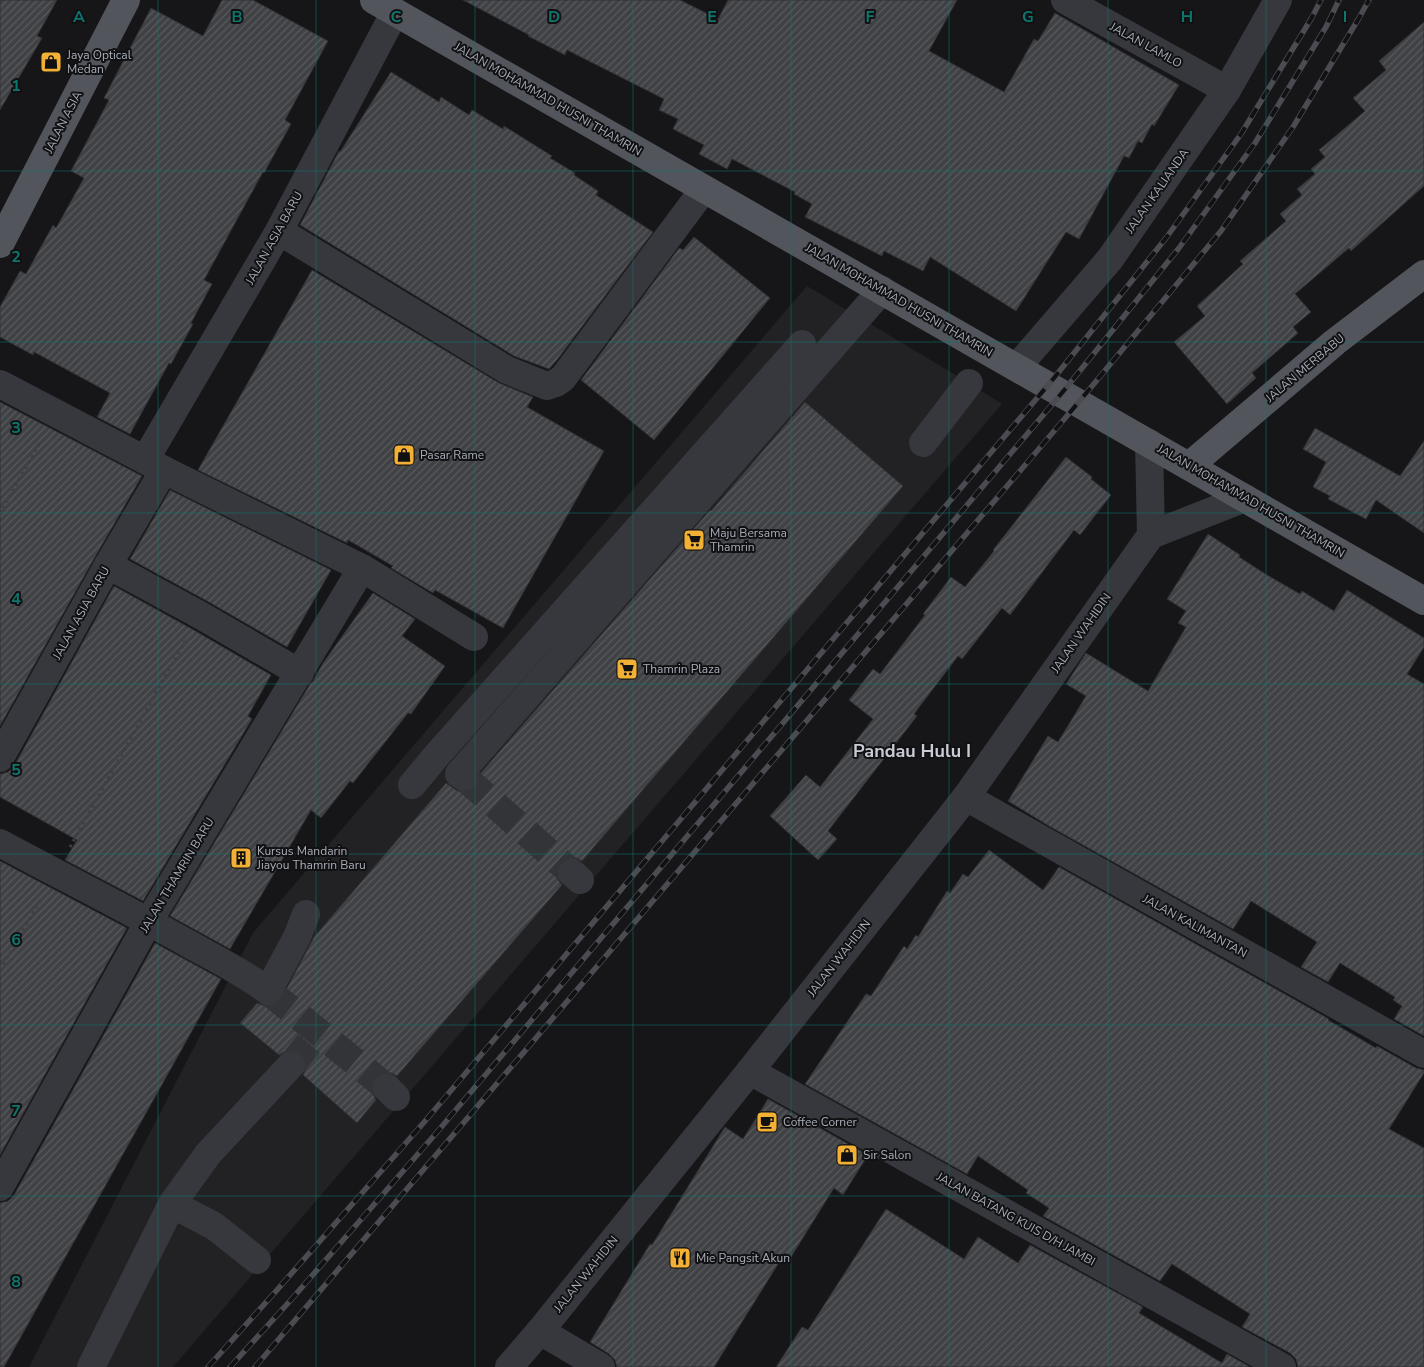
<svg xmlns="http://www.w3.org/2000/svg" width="1424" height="1367" font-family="'Nunito Sans',sans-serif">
<defs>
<pattern id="building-hatch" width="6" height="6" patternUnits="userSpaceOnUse" patternTransform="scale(1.25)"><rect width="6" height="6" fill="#404145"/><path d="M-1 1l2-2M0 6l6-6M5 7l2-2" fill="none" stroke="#595a5e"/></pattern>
</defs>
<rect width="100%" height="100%" fill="#161618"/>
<polygon fill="#222225" points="807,286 969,383 1002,404 173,1367 29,1367 253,933"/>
<g fill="url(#building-hatch)" stroke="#303034">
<polygon points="0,0 57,0 37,36 42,38 0,110"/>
<polygon points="222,0 253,0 328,41 285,120 291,124 264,173 263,172 204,280 212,284 191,323 193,324 171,364 169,363 130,434 97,417 110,393 34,352 33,355 0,337 0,307 20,271 26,274 53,225 56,228 84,178 71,171 109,100 104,98 151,8 203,36"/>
<polygon points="463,0 680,0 718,19 728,0 957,0 929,51 1004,92 1034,39 1038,41 1055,13 1179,85 1154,126 1152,124 1142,143 1138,141 1129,158 1124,156 1079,239 1066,232 1016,311 930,257 923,271 884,251 882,256 805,217 812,204 794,194 795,192 732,159 727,169 699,154 704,145 673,129 678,119 659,110 664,99 567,50 565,55 528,36 529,35"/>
<polygon points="1424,22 1424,186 1351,251 1349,248 1295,294 1311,312 1293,327 1298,333 1252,373 1256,378 1227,404 1174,342 1205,316 1197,306 1243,264 1240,261 1286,221 1280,214 1302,195 1297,189 1315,174 1311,169 1325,157 1319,150 1365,111 1353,98 1386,70 1379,61"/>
<polygon points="391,72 439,102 441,97 469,115 472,110 503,129 504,126 552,156 550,158 575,173 574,175 598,191 596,195 653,232 557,360 549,369 514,356 300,225 339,151 340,152"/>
<polygon points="694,237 770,298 654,440 581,380 679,248 683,250"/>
<polygon points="312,270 499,383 533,397 527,407 604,451 503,628 435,590 433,593 391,568 393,566 348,540 347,543 198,470"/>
<polygon points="0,402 142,476 95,557 0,726"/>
<polygon points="805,402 903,486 582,861 576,858 567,858 560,863 557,870 557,878 562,885 397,1076 391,1073 383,1073 376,1077 372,1084 372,1092 376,1100 357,1123 303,1075 306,1068 306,1061 301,1053 294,1050 287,1050 279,1055 240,1023 257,1003 268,1007 276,1004 281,999 314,937 446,783 456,790 463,793 471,791 477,785 480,778 479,775 710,510 711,511"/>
<polygon points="1315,428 1400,476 1424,441 1424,533 1376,500 1366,519 1328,499 1330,496 1313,487 1326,462 1303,449"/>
<polygon points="1066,457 1092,477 1091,479 1111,495 1080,535 1074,530 1010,615 1002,608 962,659 958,656 914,714 917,716 828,831 837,839 818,860 770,816 806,775 820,787 873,719 849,700 873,669 880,674 925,615 923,614 951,577 965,587 994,551 993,550"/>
<polygon points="170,490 331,570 287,647 207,601 130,559"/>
<polygon points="1208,534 1240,555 1239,557 1267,575 1300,594 1302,591 1334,611 1347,590 1424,638 1424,647 1407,674 1424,684 1424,1036 1394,1019 1402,1006 1393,1000 1395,997 1340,963 1328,982 1301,967 1317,942 1251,901 1233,929 1049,826 1008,801 1048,736 1058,742 1086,696 1066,684 1086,653 1148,691 1186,627 1178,623 1186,611 1167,599"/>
<polygon points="114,586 192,629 271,675 248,716 252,719 143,901 65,860 77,840 0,797 0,774 8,772 14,766"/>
<polygon points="373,593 415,619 402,636 445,666 411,714 408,713 353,783 350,781 321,818 311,810 230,949 170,916 310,684 313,681 323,663"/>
<polygon points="989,850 1043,890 1059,867 1329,1019 1328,1020 1376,1048 1377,1046 1416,1068 1424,1070 1424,1073 1389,1129 1424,1148 1424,1367 1298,1367 1296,1359 1290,1353 1242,1327 1250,1314 1172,1264 1160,1281 1043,1216 1049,1208 1026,1193 1028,1190 978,1156 967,1174 805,1084 866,994 871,996 904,946 907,949 916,935 918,937 947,891 950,893 963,874 968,877"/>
<polygon points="0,861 127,928 0,1155"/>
<polygon points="155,943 221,979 4,1367 0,1367 0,1203 8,1201 14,1195"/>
<polygon points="768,1099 868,1155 843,1195 834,1188 791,1257 785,1253 714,1367 617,1367 615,1360 609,1354 590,1342 650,1244 652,1245 723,1130 725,1127 743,1139"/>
<polygon points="886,1209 964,1259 978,1237 1018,1263 1030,1245 1143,1307 1139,1313 1222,1363 1227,1354 1250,1367 776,1367 802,1327 808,1330"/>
</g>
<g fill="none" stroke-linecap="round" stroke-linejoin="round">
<g stroke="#333438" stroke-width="28" stroke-dasharray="28 14" stroke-linecap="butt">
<polyline points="464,777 572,873"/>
<polyline points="268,991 387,1088"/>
<polyline points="291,1065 318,1033"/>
</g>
<g stroke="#3d3f44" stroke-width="3" stroke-dasharray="2.5 4" stroke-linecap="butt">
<polyline points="0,514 41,440"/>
<polyline points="70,847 185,641"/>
<polyline points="0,970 41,899"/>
</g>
<g stroke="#37383d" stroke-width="28">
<polyline points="1065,0 1227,90"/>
<polyline points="279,231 507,370 547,386 556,383 563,378 704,189"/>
<polyline points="1017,367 1110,259 1227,90 1278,0"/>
<polyline points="0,384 164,470 362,568 474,637"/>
<polyline points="923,443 969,383"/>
<polyline points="1149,443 1151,535"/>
<polyline points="145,460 279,231 395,12"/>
<polyline points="108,565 200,615 300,673"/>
<polyline points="0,758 108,565 164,470"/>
<polyline points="464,777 459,774 882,290"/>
<polyline points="412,785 437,755 802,344"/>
<polyline points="966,797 1424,1054"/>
<path d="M0,843C63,877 127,909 189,944C216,959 243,972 268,991L297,937L306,914"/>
<polyline points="572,873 580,880"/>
<polyline points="750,1071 1282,1367"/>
<polyline points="387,1088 396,1097"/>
<polyline points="0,1187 149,921 362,568"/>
<polyline points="257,1260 214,1226 172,1204 208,1154 291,1065"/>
<polyline points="540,1331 601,1367"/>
<polyline points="91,1367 172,1204"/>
<polyline points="509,1367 540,1331 750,1071 966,797 1151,535 1245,498"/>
</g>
<g stroke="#53555c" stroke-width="28">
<polyline points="374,0 1424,601"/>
<polyline points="0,244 126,0"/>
<polyline points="1189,466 1335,342 1424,274"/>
</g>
<g stroke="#4a4c52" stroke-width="5.5">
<g id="rail">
<polyline points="208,1367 277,1290 426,1120 1054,378 1166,238 1241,134 1311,19 1321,0"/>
<polyline points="230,1367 290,1301 438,1131 1066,388 1179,248 1255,143 1326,27 1339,0"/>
<polyline points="255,1367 1078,403 1221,231 1293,127 1359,18 1369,0"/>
</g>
</g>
<use href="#rail" stroke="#111113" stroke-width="4" stroke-dasharray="11" stroke-linecap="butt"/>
</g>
<path fill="none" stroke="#0f766e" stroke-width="1" stroke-opacity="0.55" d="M158,0V1367M316,0V1367M475,0V1367M633,0V1367M791,0V1367M949,0V1367M1108,0V1367M1266,0V1367M0,171H1424M0,342H1424M0,513H1424M0,684H1424M0,854H1424M0,1025H1424M0,1196H1424"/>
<defs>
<g id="shop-square" transform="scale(1.125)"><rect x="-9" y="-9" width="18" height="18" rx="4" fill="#f2b134" stroke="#111113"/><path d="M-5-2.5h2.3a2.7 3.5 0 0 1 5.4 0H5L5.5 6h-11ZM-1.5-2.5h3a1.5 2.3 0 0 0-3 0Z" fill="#111"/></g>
<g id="supermarket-square" transform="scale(1.125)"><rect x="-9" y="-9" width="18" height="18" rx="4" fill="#f2b134" stroke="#111113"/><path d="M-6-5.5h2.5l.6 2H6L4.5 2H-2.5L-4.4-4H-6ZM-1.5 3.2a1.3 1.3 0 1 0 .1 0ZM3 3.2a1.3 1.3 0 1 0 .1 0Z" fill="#111"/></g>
<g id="building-square" transform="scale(1.125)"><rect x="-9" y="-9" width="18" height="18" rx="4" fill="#f2b134" stroke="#111113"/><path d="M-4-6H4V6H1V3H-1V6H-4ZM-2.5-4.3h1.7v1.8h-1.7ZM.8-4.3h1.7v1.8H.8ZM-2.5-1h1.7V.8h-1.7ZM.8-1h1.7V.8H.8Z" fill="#111"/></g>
<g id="cafe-square" transform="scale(1.125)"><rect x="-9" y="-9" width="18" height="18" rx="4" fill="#f2b134" stroke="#111113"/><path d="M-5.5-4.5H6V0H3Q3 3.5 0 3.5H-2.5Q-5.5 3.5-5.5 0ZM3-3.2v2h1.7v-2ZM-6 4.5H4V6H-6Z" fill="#111"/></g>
<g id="restaurant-square" transform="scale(1.125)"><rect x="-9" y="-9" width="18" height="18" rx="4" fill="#f2b134" stroke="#111113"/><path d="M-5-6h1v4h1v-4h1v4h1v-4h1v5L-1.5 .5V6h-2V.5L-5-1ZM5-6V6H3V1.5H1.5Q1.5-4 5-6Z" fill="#111"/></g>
</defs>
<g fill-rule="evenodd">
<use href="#shop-square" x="51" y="62"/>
<use href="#shop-square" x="404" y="455"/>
<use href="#supermarket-square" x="694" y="540"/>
<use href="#supermarket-square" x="627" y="669"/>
<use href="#building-square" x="241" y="858"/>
<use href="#cafe-square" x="767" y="1122"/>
<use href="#shop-square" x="847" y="1155"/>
<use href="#restaurant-square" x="680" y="1258"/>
</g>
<g text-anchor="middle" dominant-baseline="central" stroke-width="4" stroke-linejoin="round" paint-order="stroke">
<g font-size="12" fill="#a8adb8" stroke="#111113">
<text transform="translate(1146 45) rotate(29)">JALAN LAMLO</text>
<text transform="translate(548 99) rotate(30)">JALAN MOHAMMAD HUSNI THAMRIN</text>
<text transform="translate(63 122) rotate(-63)">JALAN ASIA</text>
<text transform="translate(1157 191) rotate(-55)">JALAN KALIANDA</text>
<text transform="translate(274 238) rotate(-61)">JALAN ASIA BARU</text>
<text transform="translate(899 300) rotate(30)">JALAN MOHAMMAD HUSNI THAMRIN</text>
<text transform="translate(1305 368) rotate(-40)">JALAN MERBABU</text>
<text transform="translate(1251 501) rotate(30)">JALAN MOHAMMAD HUSNI THAMRIN</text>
<text transform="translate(81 613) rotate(-61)">JALAN ASIA BARU</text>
<text transform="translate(1081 633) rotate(-55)">JALAN WAHIDIN</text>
<text transform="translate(177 875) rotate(-59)">JALAN THAMRIN BARU</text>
<text transform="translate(1195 926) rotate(29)">JALAN KALIMANTAN</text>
<text transform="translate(839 958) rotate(-52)">JALAN WAHIDIN</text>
<text transform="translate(1016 1219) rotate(29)">JALAN BATANG KUIS D/H JAMBI</text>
<text transform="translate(586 1274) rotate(-51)">JALAN WAHIDIN</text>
</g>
<g font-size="12" fill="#a8adb8" stroke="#111113" text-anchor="start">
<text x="67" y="55">Jaya Optical<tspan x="67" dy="14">Medan</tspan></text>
<text x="420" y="455">Pasar Rame</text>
<text x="710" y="533">Maju Bersama<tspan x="710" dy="14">Thamrin</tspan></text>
<text x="643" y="669">Thamrin Plaza</text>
<text x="257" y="851">Kursus Mandarin<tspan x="257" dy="14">Jiayou Thamrin Baru</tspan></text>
<text x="783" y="1122">Coffee Corner</text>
<text x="863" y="1155">Sir Salon</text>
<text x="696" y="1258">Mie Pangsit Akun</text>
</g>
<g font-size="18" font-weight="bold" fill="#c9ccd4" stroke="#111113">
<text x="912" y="751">Pandau Hulu I</text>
</g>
</g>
<g font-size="16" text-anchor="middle" font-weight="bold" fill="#0f766e" stroke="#111113" stroke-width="4" stroke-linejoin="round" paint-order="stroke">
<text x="79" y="22">A</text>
<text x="237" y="22">B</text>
<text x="396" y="22">C</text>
<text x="554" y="22">D</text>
<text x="712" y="22">E</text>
<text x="870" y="22">F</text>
<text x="1028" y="22">G</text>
<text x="1187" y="22">H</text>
<text x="1345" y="22">I</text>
<text x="16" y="91">1</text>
<text x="16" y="262">2</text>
<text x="16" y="433">3</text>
<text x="16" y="604">4</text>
<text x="16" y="775">5</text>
<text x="16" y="945">6</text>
<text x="16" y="1116">7</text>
<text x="16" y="1287">8</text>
</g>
</svg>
